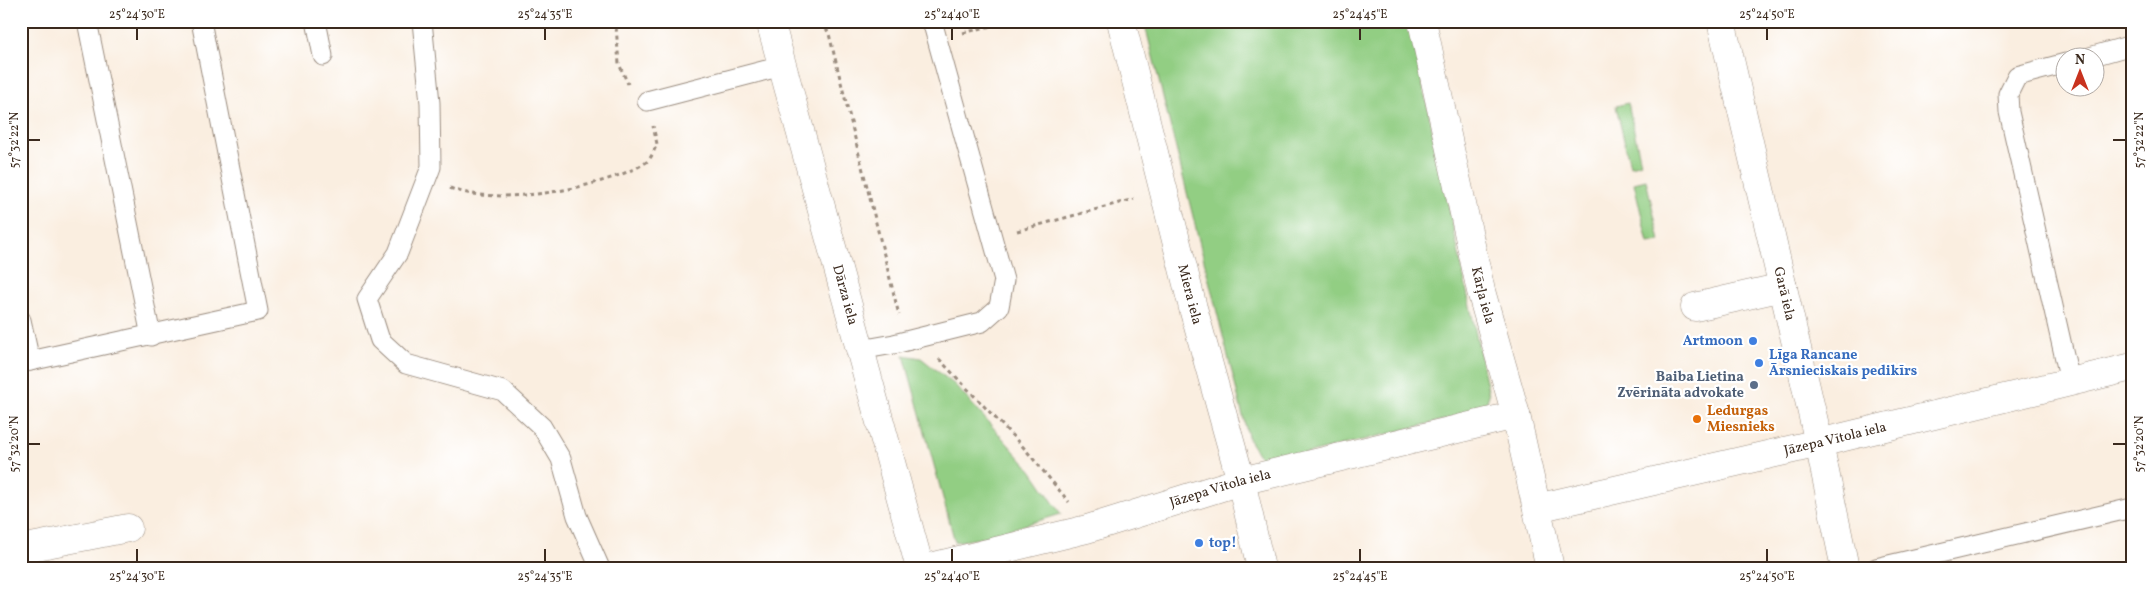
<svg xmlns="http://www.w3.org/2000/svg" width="2153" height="589" font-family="Vollkorn,serif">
<rect width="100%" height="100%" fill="#fff"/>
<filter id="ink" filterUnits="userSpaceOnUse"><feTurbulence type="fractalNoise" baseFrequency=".02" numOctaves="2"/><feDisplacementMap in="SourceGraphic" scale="10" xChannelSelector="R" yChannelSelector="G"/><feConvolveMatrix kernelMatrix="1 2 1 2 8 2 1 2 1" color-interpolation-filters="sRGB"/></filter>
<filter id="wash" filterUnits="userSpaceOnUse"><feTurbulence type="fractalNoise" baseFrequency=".0096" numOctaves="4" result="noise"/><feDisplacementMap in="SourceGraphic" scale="20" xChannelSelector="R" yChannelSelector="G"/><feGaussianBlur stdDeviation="1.12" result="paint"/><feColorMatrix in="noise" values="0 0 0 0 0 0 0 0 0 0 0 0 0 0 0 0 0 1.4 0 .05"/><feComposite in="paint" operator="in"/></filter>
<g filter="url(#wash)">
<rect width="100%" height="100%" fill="#faeee0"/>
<g fill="#92ce83" stroke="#667c50">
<polygon points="1144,21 1293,21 1309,27 1409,21 1489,395 1484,410 1274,462 1260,457 1249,440"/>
<polygon points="1628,103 1641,163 1630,166 1616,106"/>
<polygon points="1646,180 1660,241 1648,243 1634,183"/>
<polygon points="904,355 921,358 955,385 1031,470 1061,514 981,538 955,542"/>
</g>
</g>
<g filter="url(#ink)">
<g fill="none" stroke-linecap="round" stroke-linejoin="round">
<g stroke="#9a8c7f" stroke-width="21">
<g id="service">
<polyline points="87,21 151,336"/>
<polyline points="316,21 323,56"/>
<polyline points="422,21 430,103 431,167 398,253 367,299 380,340 406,364 503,391 542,427 561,459 577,516 600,568"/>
<polyline points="2086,58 2132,45"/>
<polyline points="2066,63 2017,76 2008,94 2009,112 2070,381"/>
<polyline points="647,101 782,66"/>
<polyline points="21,320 30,361"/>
<polyline points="860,350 894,344 982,322 999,307 1004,280 932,21"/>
<polyline points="21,363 258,311 201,21"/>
<polyline points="1876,568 2132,508"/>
</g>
</g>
<g stroke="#9a8c7f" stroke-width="29">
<g id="minor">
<path id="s1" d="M770,21L920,568"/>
<path id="s2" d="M1121,21L1193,308L1241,481L1261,568"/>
<path id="s3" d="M1422,21L1481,291L1516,415L1550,568"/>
<path id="s4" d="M1721,21L1819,443L1845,568"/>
<polyline points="1695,307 1783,287"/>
<path id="s5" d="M1537,508L1819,443L2132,367"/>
<polyline points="21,549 128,528"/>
<path id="s6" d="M926,568L1087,529L1241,481L1516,415"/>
</g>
</g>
<g stroke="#9a8c7f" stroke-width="3" stroke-dasharray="4 4" stroke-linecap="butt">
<polyline points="620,21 616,26 619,64 628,84"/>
<polyline points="822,21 829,34 899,315"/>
<polyline points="963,33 1011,21"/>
<path d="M450,188C497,207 602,189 645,163C651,160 654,150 657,144L653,126"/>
<polyline points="1017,231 1134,199"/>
<polyline points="939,359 1025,449 1069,502"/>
</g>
<use href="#service" stroke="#fff" stroke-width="19"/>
<use href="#minor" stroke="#fff" stroke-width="28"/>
</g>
</g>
<path fill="none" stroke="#3b2a1e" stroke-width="2" d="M137,28V40M545,28V40M952,28V40M1360,28V40M1767,28V40M28,140H40M2113,140H2126M28,444H40M2113,444H2126M137,549V562M545,549V562M952,549V562M1360,549V562M1767,549V562"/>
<g fill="#3f7fe0" stroke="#fff" stroke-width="2">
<circle cx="1753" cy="341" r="5"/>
<circle cx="1759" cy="363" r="5"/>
<circle cx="1199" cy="543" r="5"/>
</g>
<circle fill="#5c6f8a" stroke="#fff" stroke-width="2" cx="1754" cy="385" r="5"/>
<circle fill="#e8710a" stroke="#fff" stroke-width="2" cx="1697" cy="419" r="5"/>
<g text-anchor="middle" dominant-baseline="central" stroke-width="4.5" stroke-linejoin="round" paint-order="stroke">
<g font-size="14" fill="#3b2a1e" stroke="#fff">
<text stroke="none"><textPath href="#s4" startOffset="280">Garā iela</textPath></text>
<text stroke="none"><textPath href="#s1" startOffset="284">Dārza iela</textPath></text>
<text stroke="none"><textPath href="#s2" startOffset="282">Miera iela</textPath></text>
<text stroke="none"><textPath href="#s3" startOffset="281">Kārļa iela</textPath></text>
<text stroke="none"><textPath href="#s5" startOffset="306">Jāzepa Vītola iela</textPath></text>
<text stroke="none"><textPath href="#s6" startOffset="305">Jāzepa Vītola iela</textPath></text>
</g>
<g font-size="14" font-weight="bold" fill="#366cbe" stroke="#fff" text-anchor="start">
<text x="1743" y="341" text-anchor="end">Artmoon</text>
<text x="1769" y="355">Līga Rancane<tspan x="1769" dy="16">Ārsnieciskais pedikīrs</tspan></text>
<text x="1209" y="543">top!</text>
</g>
<g font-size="14" font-weight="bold" fill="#4e5e75" stroke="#fff" text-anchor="end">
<text x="1744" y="377">Baiba Lietina<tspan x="1744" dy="16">Zvērināta advokate</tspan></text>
</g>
<g font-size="14" font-weight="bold" fill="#c56008" stroke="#fff" text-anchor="start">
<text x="1707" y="411">Ledurgas<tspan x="1707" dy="16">Miesnieks</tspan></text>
</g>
</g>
<rect width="2153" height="589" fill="none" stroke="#fff" stroke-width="55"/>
<g transform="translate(2080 72)"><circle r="24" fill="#ffffff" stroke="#b1aaa5"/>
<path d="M0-4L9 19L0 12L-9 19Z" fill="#c8321e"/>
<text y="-8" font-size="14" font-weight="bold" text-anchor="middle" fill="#3b2a1e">N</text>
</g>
<rect x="28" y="28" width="2098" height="534" fill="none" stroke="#3b2a1e" stroke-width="2"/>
<g font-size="12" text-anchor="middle" fill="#3b2a1e">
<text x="137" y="18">25°24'30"E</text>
<text x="545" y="18">25°24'35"E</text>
<text x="952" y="18">25°24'40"E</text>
<text x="1360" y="18">25°24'45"E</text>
<text x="1767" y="18">25°24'50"E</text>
<text transform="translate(14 140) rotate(-90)" y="4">57°32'22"N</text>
<text transform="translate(2139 140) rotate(-90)" y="4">57°32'22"N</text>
<text transform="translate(14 444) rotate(-90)" y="4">57°32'20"N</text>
<text transform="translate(2139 444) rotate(-90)" y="4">57°32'20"N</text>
<text x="137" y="580">25°24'30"E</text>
<text x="545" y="580">25°24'35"E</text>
<text x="952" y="580">25°24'40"E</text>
<text x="1360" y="580">25°24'45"E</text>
<text x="1767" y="580">25°24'50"E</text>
</g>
</svg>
